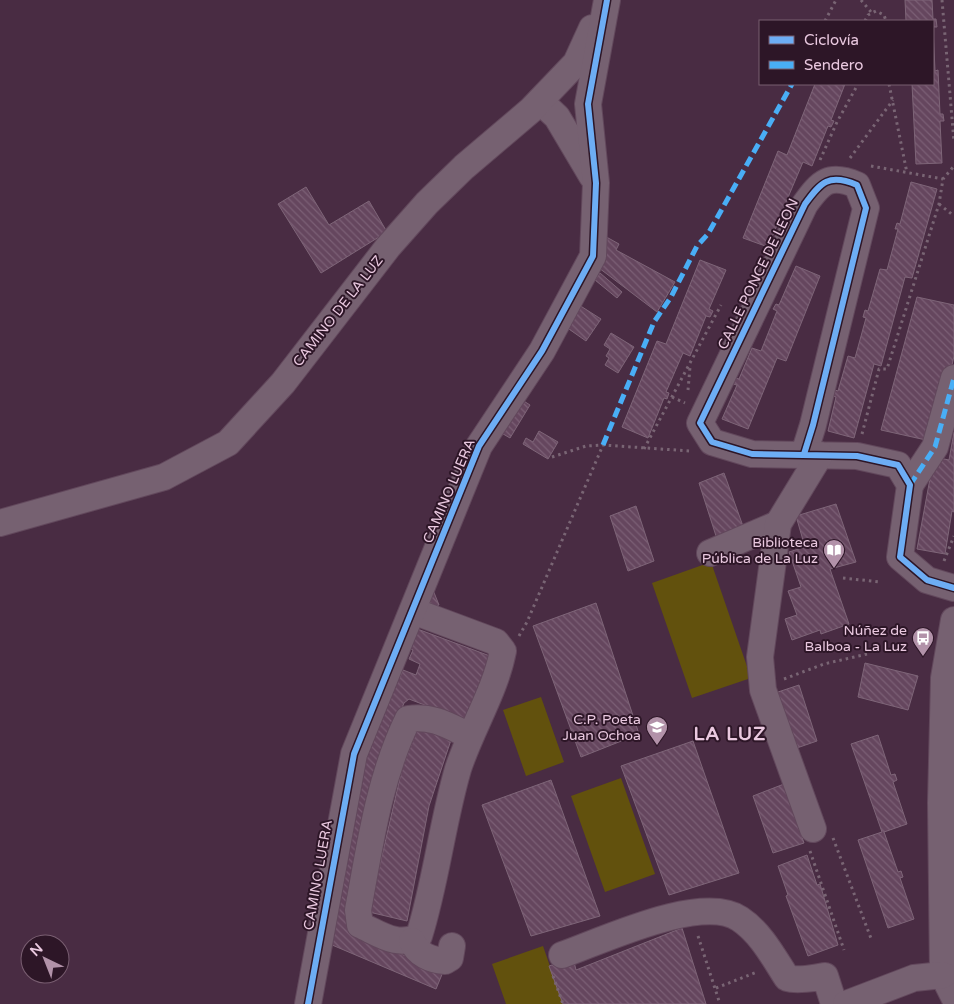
<svg xmlns="http://www.w3.org/2000/svg" width="954" height="1004" font-family="'Varela Round',sans-serif">
<defs>
<pattern id="building-back-hatch" width="6" height="6" patternUnits="userSpaceOnUse" patternTransform="scale(1.25)"><rect width="6" height="6" fill="#65465e"/><path d="M-1 5l2 2M0 0l6 6M5-1l2 2" fill="none" stroke="#7b5f75"/></pattern>
</defs>
<rect width="100%" height="100%" fill="#492c43"/>
<g fill="#62510d">
<polygon points="711,562 751,678 692,698 652,583"/>
<polygon points="541,697 564,762 526,776 503,710"/>
<polygon points="621,778 655,874 605,892 571,796"/>
<polygon points="543,946 563,1004 506,1004 492,964"/>
</g>
<g fill="url(#building-back-hatch)" stroke="#7e6578">
<polygon points="905,0 932,0 933,19 936,19 937,27 933,27 935,71 938,70 940,114 943,114 944,121 940,121 942,163 916,164 912,84 933,84 933,21 906,21"/>
<polygon points="815,84 845,84 831,120 834,121 831,127 828,126 812,166 803,162 786,202 790,204 787,210 784,208 768,247 743,238 778,151 787,155"/>
<polygon points="911,182 937,189 912,278 905,277 881,366 874,364 854,438 828,431 836,397 833,396 835,390 838,391 848,356 855,358 866,318 863,317 865,310 868,311 880,269 887,270 898,229 895,229 897,223 900,224"/>
<polygon points="306,187 329,225 369,201 387,232 321,273 278,204"/>
<polygon points="601,234 619,244 616,250 675,282 657,312 599,268"/>
<polygon points="700,260 726,270 709,309 713,311 710,317 706,316 690,356 683,353 666,392 669,393 667,399 664,398 648,438 622,427 657,341 666,344"/>
<polygon points="796,266 820,276 786,361 777,358 748,429 722,419 737,385 733,384 735,378 739,379 752,348 761,351 777,311 773,309 776,304 779,305"/>
<polygon points="600,273 622,292 617,298 595,280"/>
<polygon points="917,297 954,305 954,356 935,442 881,430"/>
<polygon points="579,305 601,319 586,341 566,327"/>
<polygon points="611,333 634,347 618,373 605,365 609,358 606,356 610,349 604,345"/>
<polygon points="519,398 530,405 510,438 498,431"/>
<polygon points="539,431 558,442 548,459 523,444 526,438 533,442"/>
<polygon points="954,432 954,512 952,511 945,554 917,549 934,457 949,460"/>
<polygon points="724,473 744,529 717,539 699,483"/>
<polygon points="836,504 856,562 830,569 849,624 821,634 820,630 792,640 785,619 797,615 788,591 801,587 789,552 805,547 796,516"/>
<polygon points="636,506 654,561 628,571 610,516"/>
<polygon points="433,590 439,605 432,607 427,592"/>
<polygon points="596,603 639,734 581,757 533,626"/>
<polygon points="412,627 490,656 466,721 409,699 404,703 381,760 348,931 443,972 436,989 325,942 358,774 394,675 400,677 403,670 416,675 420,664 409,659 413,650 405,646"/>
<polygon points="865,663 918,676 908,710 858,697"/>
<polygon points="799,685 817,741 791,750 772,694"/>
<polygon points="418,727 451,740 429,806 407,921 369,912 402,769"/>
<polygon points="878,735 891,775 895,774 897,780 893,782 907,824 884,832 898,872 901,871 903,877 900,878 914,919 888,928 858,840 882,832 851,744"/>
<polygon points="693,741 739,873 669,895 621,766"/>
<polygon points="551,780 600,916 531,936 482,805"/>
<polygon points="784,784 804,843 773,853 753,796"/>
<polygon points="807,855 817,885 820,884 838,945 808,956 786,896 788,895 778,866"/>
<polygon points="682,928 706,1004 563,1004 549,966 573,958 576,970"/>
</g>
<g fill="none" stroke-linecap="round" stroke-linejoin="round">
<g stroke="#62485c" stroke-width="28">
<g id="minor">
<polyline points="540,101 557,117 592,176"/>
<path d="M804,454L813,425L866,208L857,185C829,173 821,182 805,204L700,423L712,442L752,454L857,456L898,465L910,485L900,557L927,580L954,588"/>
<polyline points="910,485 935,447 954,378"/>
<polyline points="0,523 164,477 228,443 283,383 388,247 427,203 464,167 531,110 576,63 592,28"/>
<polyline points="710,553 778,524"/>
<path d="M413,611L496,642L503,651C495,692 471,729 458,769C442,824 436,882 419,936C398,948 380,934 360,925L358,910C370,845 379,778 408,719C432,715 449,726 470,736"/>
<polyline points="954,620 944,678 941,803 943,975 954,997"/>
<polyline points="813,829 763,690 760,657 778,524 820,455"/>
<path d="M412,941C417,954 431,960 445,961L450,958L452,946"/>
<path d="M562,955C602,941 702,893 740,919C761,933 774,958 787,978C796,981 816,978 825,976L834,1004"/>
<polyline points="308,1004 354,754 479,446 542,351 593,256 596,183 588,104 607,0"/>
<polyline points="846,1004 914,978 943,975"/>
</g>
</g>
<g stroke="#796574" stroke-width="3" stroke-dasharray="2.5 4" stroke-linecap="butt">
<polyline points="861,0 871,12"/>
<polyline points="942,0 954,142"/>
<polyline points="825,21 836,0"/>
<polyline points="865,21 868,15 876,11 884,15 886,21"/>
<polyline points="889,84 907,173"/>
<polyline points="850,158 893,100"/>
<polyline points="820,160 837,122 858,84"/>
<polyline points="871,166 943,179"/>
<polyline points="939,204 954,216"/>
<polyline points="688,390 690,367"/>
<polyline points="672,397 685,403"/>
<polyline points="862,434 879,369 887,369 939,204 943,179 954,166"/>
<polyline points="644,449 721,305"/>
<polyline points="552,457 586,446 603,445"/>
<polyline points="944,561 954,536"/>
<polyline points="843,578 880,582"/>
<polyline points="519,636 527,622 603,445 690,451"/>
<polyline points="784,679 824,664 867,654"/>
<polyline points="833,838 872,941"/>
<polyline points="810,851 844,950"/>
<polyline points="698,936 720,1004"/>
<polyline points="553,976 563,1004"/>
<polyline points="716,988 757,972"/>
</g>
<use href="#minor" stroke="#766171" stroke-width="26"/>
<g stroke="#49aef6" stroke-width="5" stroke-dasharray="10 5" stroke-linecap="butt">
<polyline points="603,445 654,322 671,297 697,246 708,234 792,84"/>
<polyline points="910,485 935,447 954,378"/>
</g>
<g stroke="#2d1627" stroke-width="9">
<g id="cycleway">
<path d="M804,454L813,425L866,208L857,185C829,173 821,182 805,204L700,423L712,442L752,454L857,456L898,465L910,485L900,557L927,580L954,588"/>
<polyline points="308,1004 354,754 479,446 542,351 593,256 596,183 588,104 607,0"/>
</g>
</g>
<use href="#cycleway" stroke="#6dadf4" stroke-width="6"/>
</g>
<defs>
<g id="library-pin" transform="scale(1.125)"><path d="M0 17L-7.5 6A9.5 9.5 0 1 1 7.5 6Z" fill="#b292a9" stroke="#2d1627"/><path d="M-6-4Q-3-5.5-.7-3.5V5Q-3 3-6 4ZM6-4Q3-5.5 .7-3.5V5Q3 3 6 4Z" fill="#fff"/></g>
<g id="bus-pin" transform="scale(1.125)"><path d="M0 17L-7.5 6A9.5 9.5 0 1 1 7.5 6Z" fill="#b292a9" stroke="#2d1627"/><path d="M-5-6H5V4H4V6H2V4H-2V6H-4V4H-5ZM-3.5-4V0h7V-4ZM-3.5 1.2v1.5H-2V1.2ZM2 1.2v1.5H3.5V1.2Z" fill="#fff"/></g>
<g id="school-pin" transform="scale(1.125)"><path d="M0 17L-7.5 6A9.5 9.5 0 1 1 7.5 6Z" fill="#b292a9" stroke="#2d1627"/><path d="M0-5L7-2L0 1L-7-2ZM-4 1L0 2.5L4 1V4Q0 6-4 4Z" fill="#fff"/></g>
</defs>
<g fill-rule="evenodd">
<use href="#library-pin" x="834" y="550"/>
<use href="#bus-pin" x="923" y="638"/>
<use href="#school-pin" x="657" y="727"/>
</g>
<g text-anchor="middle" dominant-baseline="central" stroke-width="4" stroke-linejoin="round" paint-order="stroke">
<g font-size="14" fill="#eac9e0" stroke="#2d1627">
<text transform="translate(758 274) rotate(-64)">CALLE PONCE DE LEON</text>
<text transform="translate(338 311) rotate(-52)">CAMINO DE LA LUZ</text>
<text transform="translate(449 491) rotate(-67)">CAMINO LUERA</text>
<text transform="translate(318 875) rotate(-80)">CAMINO LUERA</text>
</g>
<g font-size="14" fill="#eac9e0" stroke="#2d1627" text-anchor="end">
<text x="818" y="542">Biblioteca<tspan x="818" dy="16">Pública de La Luz</tspan></text>
<text x="907" y="630">Núñez de<tspan x="907" dy="16">Balboa - La Luz</tspan></text>
<text x="641" y="719">C.P. Poeta<tspan x="641" dy="16">Juan Ochoa</tspan></text>
</g>
<g font-size="19" font-weight="bold" letter-spacing="1" fill="#eac9e0" stroke="#2d1627">
<text x="730" y="734">LA LUZ</text>
</g>
</g>
<rect x="759" y="20" width="175" height="65" fill="#2d1627" stroke="#795e71"/>
<rect x="769" y="36" width="25" height="8" fill="#6dadf4" stroke="#795e71"/>
<text x="804" y="45" font-size="15" fill="#eac9e0">Ciclovía</text>
<rect x="769" y="61" width="25" height="8" fill="#49aef6" stroke="#795e71"/>
<text x="804" y="70" font-size="15" fill="#eac9e0">Sendero</text>
<g transform="translate(45 959) rotate(317)"><circle r="24" fill="#2d1627" stroke="#795e71"/>
<path d="M0-4L9 19L0 12L-9 19Z" fill="#b292a9"/>
<text y="-8" font-size="14" font-weight="bold" text-anchor="middle" fill="#eac9e0">N</text>
</g>
</svg>
